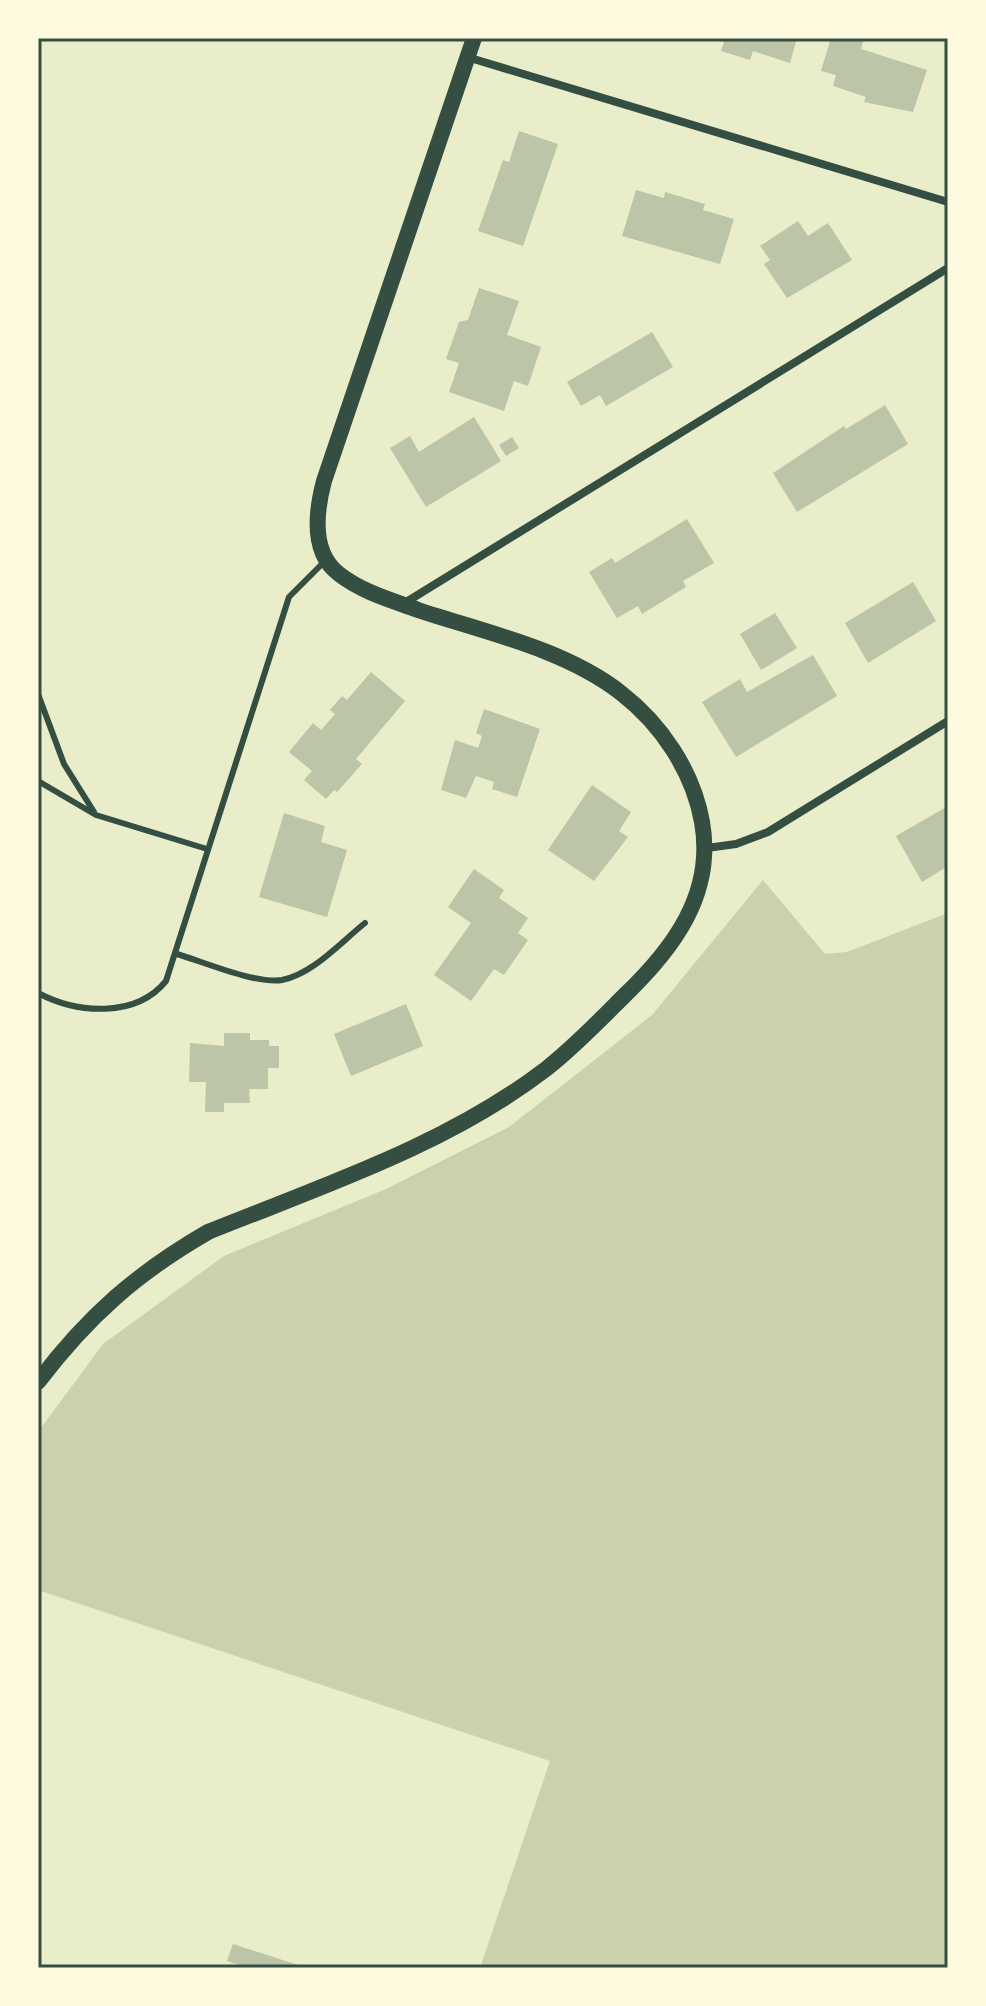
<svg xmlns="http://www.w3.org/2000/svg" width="986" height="2006" font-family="Helvetica,sans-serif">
<rect width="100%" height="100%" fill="#e9edc9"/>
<polygon fill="#cad2ad" points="763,880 825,954 847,952 948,913 948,1968 480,1968 550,1761 38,1590 38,1432 103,1344 224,1256 386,1189 509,1127 652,1015"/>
<g fill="#bcc5a7">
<polygon points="711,38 797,38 790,63 753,51 750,60 721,51 724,42"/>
<polygon points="831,38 864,38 861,49 927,70 913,112 864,102 866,97 833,86 836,75 821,71"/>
<polygon points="519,131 558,144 523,246 478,231 503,160 509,162"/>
<polygon points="636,190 664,198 665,192 705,204 703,210 734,219 720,264 622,236"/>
<polygon points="798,221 808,236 828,223 852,260 787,298 764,264 770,260 760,246"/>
<polygon points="479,288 519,301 507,335 541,347 528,386 514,381 504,411 449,392 459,363 446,359 459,322 468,320"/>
<polygon points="652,332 673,367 606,406 600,395 581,406 567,382"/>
<polygon points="885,405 908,444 797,512 773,473 844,426 846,429"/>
<polygon points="474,417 501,461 426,507 390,448 410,436 419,452"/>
<polygon points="512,437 519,448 506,456 499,445"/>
<polygon points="687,519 714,563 683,581 686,587 642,614 638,606 617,618 589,572 612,558 615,563"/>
<polygon points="913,582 936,621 868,663 845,623"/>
<polygon points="775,613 797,648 761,670 740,634"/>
<polygon points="813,655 837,696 736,757 702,702 740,679 747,692"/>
<polygon points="371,672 405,701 356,759 362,764 337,792 334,790 326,799 304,780 312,771 289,752 313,723 321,730 335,714 330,710 342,696 347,700"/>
<polygon points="484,709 540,729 517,797 492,789 494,782 476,776 466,798 441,790 455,740 478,748 482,736 476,733"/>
<polygon points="592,785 631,812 619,831 628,837 594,881 548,850"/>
<polygon points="948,806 948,866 922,882 896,836"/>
<polygon points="284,813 325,826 321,842 347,850 327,917 259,897"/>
<polygon points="474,869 504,890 499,898 528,918 518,933 528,940 504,975 494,969 471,1001 434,975 471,923 448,907"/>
<polygon points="406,1004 423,1046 351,1076 334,1034"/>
<polygon points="224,1033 250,1033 250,1040 269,1040 269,1046 279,1046 279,1068 268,1068 268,1089 249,1089 250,1103 224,1103 224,1112 205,1112 206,1082 189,1082 190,1043 224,1046"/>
<polygon points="233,1944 304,1967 304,1968 248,1968 227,1961"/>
</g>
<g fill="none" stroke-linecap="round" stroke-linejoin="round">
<g stroke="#344e41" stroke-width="6">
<polyline points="38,694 64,764 94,812"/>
<polyline points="38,781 96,815 207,849"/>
<path d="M177,954C204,962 255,984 282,980C313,974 341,942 365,923"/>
<path d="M38,993C78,1014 136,1018 166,981L289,597L326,560"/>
</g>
<g stroke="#344e41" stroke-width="8">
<polyline points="467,57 948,202"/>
<polyline points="403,604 948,268"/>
<polyline points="707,848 736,844 768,832 948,721"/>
</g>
<path stroke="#344e41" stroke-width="16" d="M38,1382C88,1316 137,1273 208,1232C322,1186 447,1145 546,1069C574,1047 599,1021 624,996C673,949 715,894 702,822C693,771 661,724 621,693C565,649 484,632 418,610C391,600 362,592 339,574C310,552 316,511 324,481L474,38"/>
</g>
<rect width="986" height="2006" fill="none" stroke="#fefae0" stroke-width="80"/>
<rect x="40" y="40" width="906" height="1926" fill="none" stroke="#344e41" stroke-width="3"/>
</svg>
